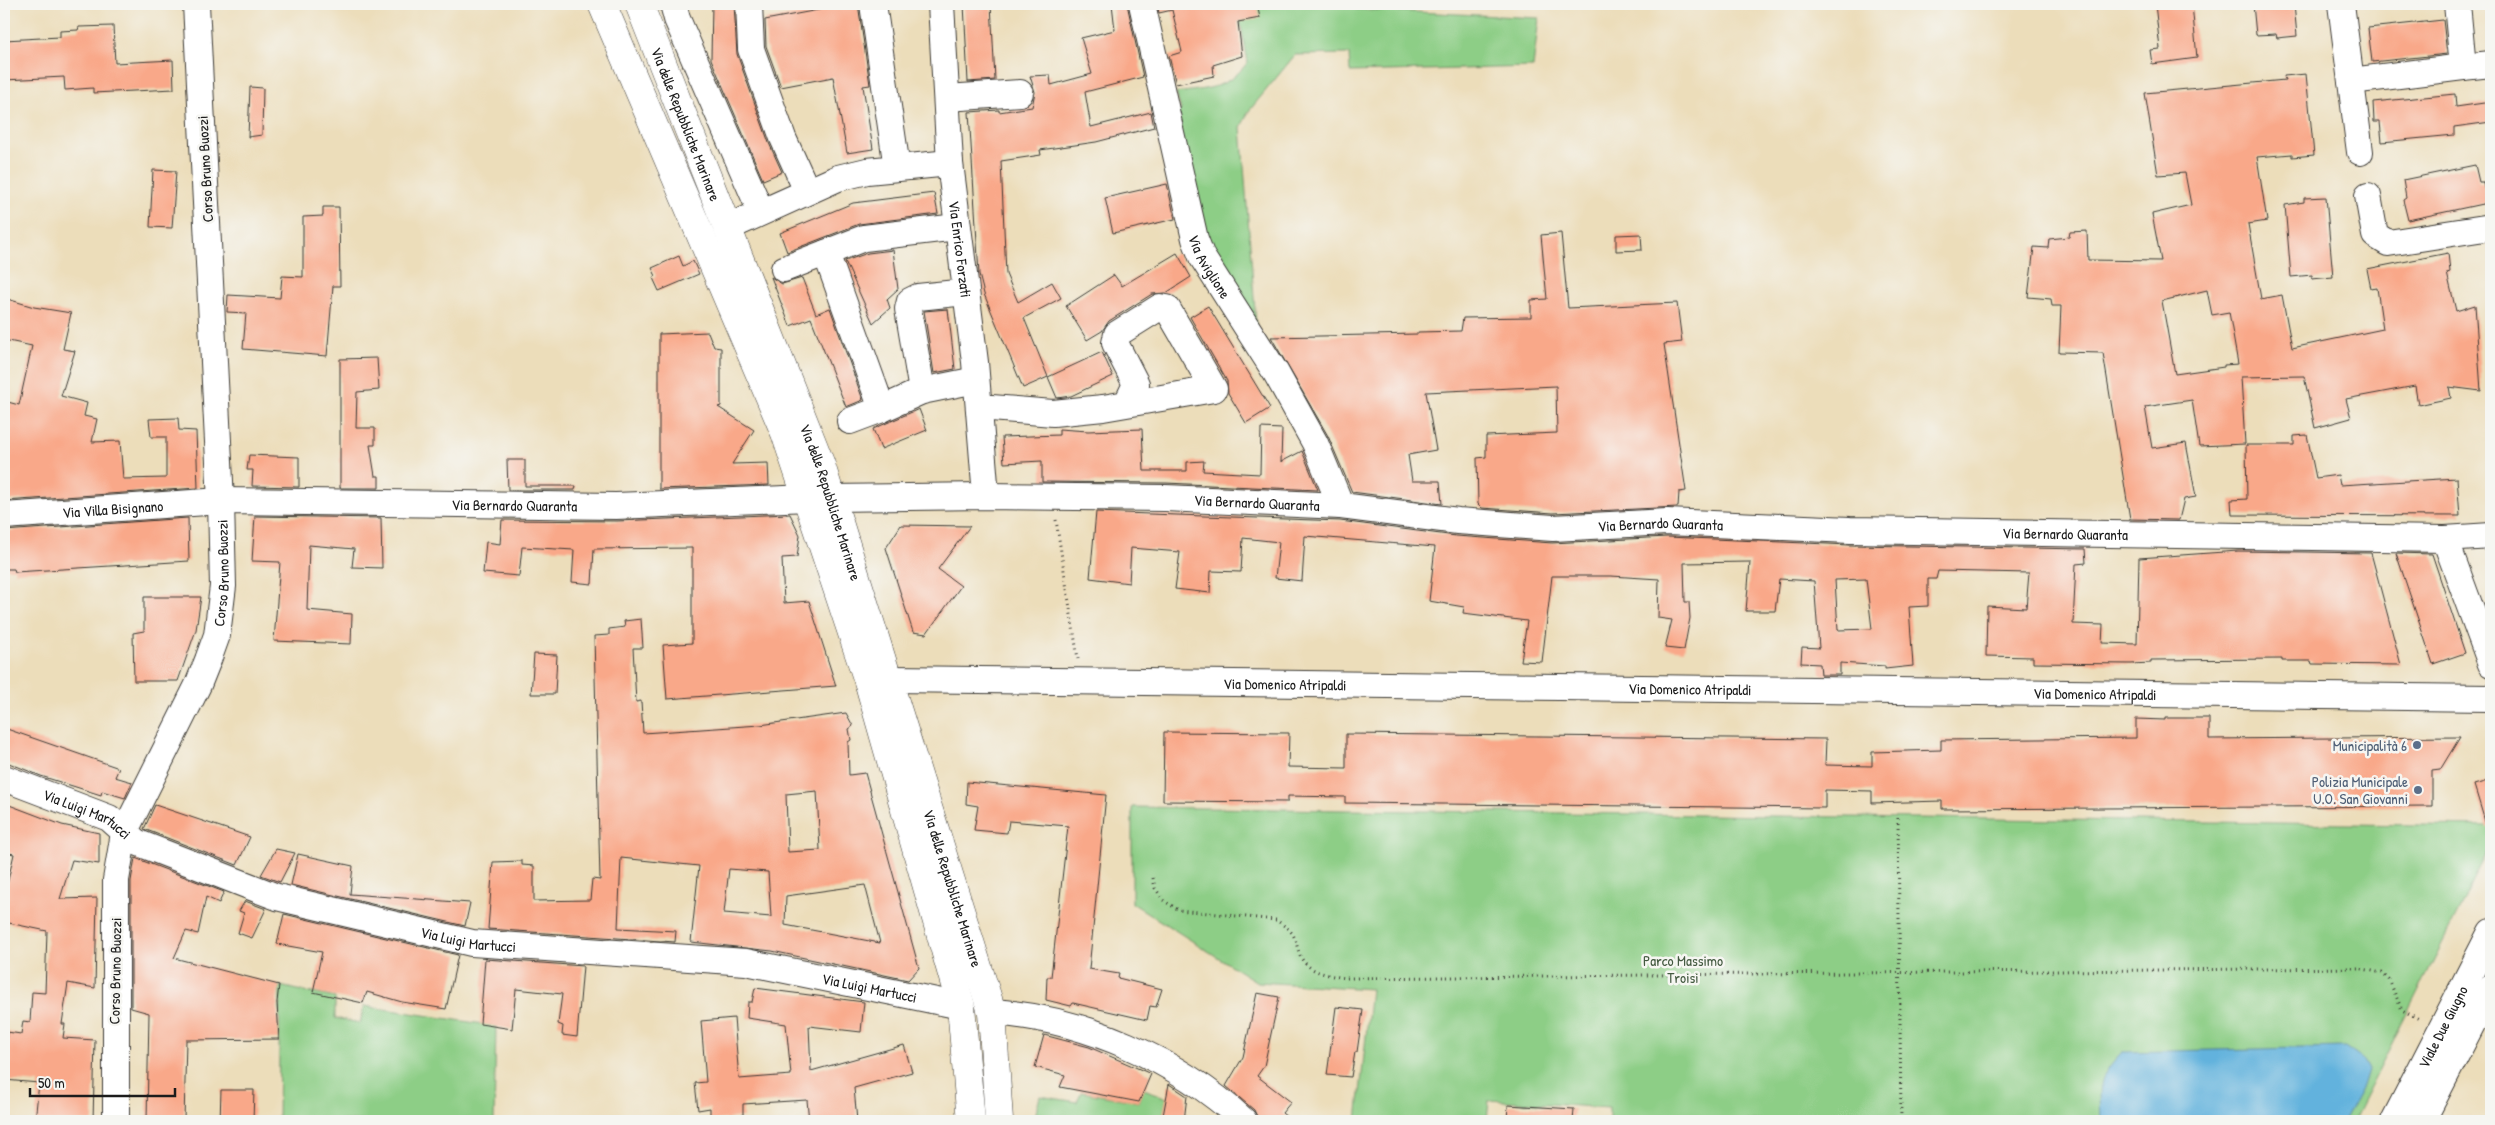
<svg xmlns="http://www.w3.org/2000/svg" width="2495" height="1125" font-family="'Patrick Hand',sans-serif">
<rect width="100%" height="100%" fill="#f6f6f2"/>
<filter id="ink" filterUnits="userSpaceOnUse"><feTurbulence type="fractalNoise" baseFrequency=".02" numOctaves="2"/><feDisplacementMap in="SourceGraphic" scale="10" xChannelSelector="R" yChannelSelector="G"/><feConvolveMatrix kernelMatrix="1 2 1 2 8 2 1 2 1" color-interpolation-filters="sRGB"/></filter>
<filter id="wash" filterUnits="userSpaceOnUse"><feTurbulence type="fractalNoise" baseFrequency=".0096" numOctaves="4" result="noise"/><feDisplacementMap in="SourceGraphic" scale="20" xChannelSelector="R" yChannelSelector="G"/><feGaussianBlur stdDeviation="1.12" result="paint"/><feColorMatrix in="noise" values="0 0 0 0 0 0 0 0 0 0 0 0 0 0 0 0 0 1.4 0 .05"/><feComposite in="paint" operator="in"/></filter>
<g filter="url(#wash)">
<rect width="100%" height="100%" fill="#ecddba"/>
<g fill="#8dce86" stroke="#547551">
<path d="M1222,4H1355V9L1539,18L1533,67L1350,72L1349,54L1295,55L1249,111L1241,127L1257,337L1211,259L1173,113L1181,110L1176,93C1209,88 1226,90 1248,62L1240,21L1227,23Z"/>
<polygon points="1132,807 2491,826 2491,846 2353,1121 1609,1121 1609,1108 1489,1100 1487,1121 1357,1121 1371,989 1257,982 1132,903"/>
<polygon points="280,986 335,998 335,1018 360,1023 364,1006 496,1026 494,1121 278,1121"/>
<polygon points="1144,1089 1167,1098 1162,1121 1034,1121 1040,1096 1077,1102 1081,1092 1139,1102"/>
</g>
<path fill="#62b2dd" stroke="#3f677c" d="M2345,1047L2362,1059L2368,1070L2363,1086L2344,1121H2101C2100,1086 2096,1079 2122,1052Z"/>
<g id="blocks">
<g fill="#f9a889" fill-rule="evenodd">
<polygon points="712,4 734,4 737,54 769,143 782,172 763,180 711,59"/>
<polygon points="834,4 858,4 870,85 863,86 873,149 847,153 833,77 781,87 766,46 765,20 834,7"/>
<polygon points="964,4 991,4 995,80 968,82"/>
<polygon points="1112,4 1127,4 1143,77 1085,92 1091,127 1151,112 1154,127 1096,142 1040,150 1041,155 1001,161 1006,274 1018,302 1052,282 1061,298 1024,318 1048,377 1102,352 1113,376 1071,396 1057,398 1048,377 1023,388 984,294 979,274 969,112 999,110 999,112 1032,107 1035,92 1030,76 1050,75 1051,85 1092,74 1081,38 1115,30"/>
<polygon points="1157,4 1257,4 1260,18 1238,22 1242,56 1213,65 1214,76 1176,84 1169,56 1182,52 1172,10 1159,13"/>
<polygon points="2155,4 2192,4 2197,58 2152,64 2150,50 2160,49"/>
<polygon points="2253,4 2294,4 2297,36 2277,38 2276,34 2256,35"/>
<polygon points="2443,20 2447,54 2372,62 2368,28"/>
<polygon points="113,26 115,63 173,60 174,89 93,93 93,88 65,90 64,77 4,80 4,40 60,37 60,31 78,30 79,27"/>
<path d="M2306,74L2314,155L2292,157V154L2257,157L2267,221L2248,224L2261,299L2282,295L2292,348L2383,329L2377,288L2371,289L2367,269L2448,253L2450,272L2447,273L2456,311L2475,305L2481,391L2449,387L2451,398L2418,405L2415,386L2346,399L2351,418L2315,428L2304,376L2241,377L2245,444L2199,446L2192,400L2145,407L2152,448L2186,443L2196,497L2184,499L2179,520L2130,519L2103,353L2059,352L2061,306H2052L2051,299L2028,297L2034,247L2048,248L2049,239L2069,237L2070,232L2087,231L2088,260L2161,261L2152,214L2191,205L2185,173L2158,175L2145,93L2285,80L2284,76ZM2207,290L2212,315L2229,312L2238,364L2224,365V367L2175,374L2162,301Z"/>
<polygon points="250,87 263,88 262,135 248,137"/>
<polygon points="2455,94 2456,107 2491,102 2491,122 2454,127 2454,135 2382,142 2380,122 2374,122 2373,102"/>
<polygon points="2475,165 2479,182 2483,182 2487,203 2408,220 2403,200 2406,198 2403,180"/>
<polygon points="153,170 176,171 172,228 150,227"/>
<polygon points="1167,184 1175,219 1113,233 1105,198"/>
<polygon points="934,193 938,214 859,224 787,252 780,233 853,203"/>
<polygon points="2326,197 2333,277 2312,279 2312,275 2291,277 2285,205 2304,202 2304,198"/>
<polygon points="323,207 339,207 340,286 333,286 327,356 243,349 246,313 227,312 228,295 280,298 282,276 303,277 303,217 323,216"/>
<polygon points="1561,233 1568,308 1677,303 1682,342 1664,344 1686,491 1679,492 1678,507 1553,513 1482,508 1478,504 1477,458 1486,457 1486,436 1557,433 1556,386 1426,392 1436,450 1408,455 1412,481 1440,481 1442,504 1352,492 1328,436 1271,337 1418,334 1418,332 1461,331 1463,318 1531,317 1531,300 1547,299 1541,235"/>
<polygon points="1641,234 1642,250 1616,251 1616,235"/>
<polygon points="893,250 898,289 887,299 890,308 873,323 845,261 868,253"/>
<polygon points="1177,253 1191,277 1166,293 1152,294 1109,321 1102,331 1087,340 1066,306 1114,275 1122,286"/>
<polygon points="679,256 683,266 693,261 699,274 659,291 653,278 656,276 652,268"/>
<polygon points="771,277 782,284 802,278 816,314 830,308 863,400 846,407 811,318 790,326"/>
<polygon points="4,298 34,307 71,313 63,349 75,351 61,396 87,403 84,416 97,419 92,442 120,441 123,479 166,478 166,437 151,437 149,419 178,418 179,430 196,431 198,488 4,501 4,401 19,405 32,346 4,340"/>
<polygon points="1208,306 1270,408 1246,423 1228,393 1227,381 1190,317"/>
<polygon points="948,309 955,369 934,373 924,311"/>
<polygon points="708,332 714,347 721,348 721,406 718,407 754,430 732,464 768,463 769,485 659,489 659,334"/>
<polygon points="377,358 379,390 357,392 356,428 375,428 375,445 370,445 375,476 379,476 379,488 340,488 340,359"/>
<polygon points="919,409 927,430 881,449 873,429"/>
<polygon points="1261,428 1282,429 1281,462 1302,451 1318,490 1166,483 1042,482 1042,461 1004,463 1002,437 1059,435 1059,429 1088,431 1142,429 1144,471 1187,471 1187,462 1204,461 1203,471 1260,474"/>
<polygon points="2307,435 2316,478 2338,475 2340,485 2457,478 2460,516 2232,515 2231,500 2247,499 2246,445 2294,445 2294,436"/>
<polygon points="249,455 299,457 299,487 252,486 253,470 247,470"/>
<polygon points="507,460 525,460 525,486 576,486 575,490 508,490"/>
<path d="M1096,512L1340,521L1456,536L1552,543L1667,537L1850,545L2085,549L2086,563L2076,564L2073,624L2103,625L2102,643L2137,644L2139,558L2238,551L2371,553L2401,665L2312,664L2311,661H2282V659L2151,660V663L2131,664L2033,663V657L1986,656L1987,606L2026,608L2029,573L1938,571L1936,579H1928V606L1909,607L1913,666L1885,669V666L1840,663V675H1821L1820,664L1801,663L1802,647L1819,648L1814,581L1779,579L1775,611H1746L1750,562L1684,563L1685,602H1689L1690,618L1684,650L1665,648L1672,620L1658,618L1659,579L1611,576H1552L1542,662L1521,661L1527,621L1463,613L1464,607L1429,601L1435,547L1305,536L1302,581L1275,578L1279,542L1243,538L1241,572L1211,571L1210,593L1175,589L1180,552L1131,548L1129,583L1090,578ZM1866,579L1872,629L1838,630L1835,580Z"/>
<polygon points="790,514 800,535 797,557 782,558 784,603 809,601 836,686 667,699 663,645 692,643 692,548 594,549 592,584 572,582 574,550 522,547 519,576 483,573 486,542 500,544 502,520 617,521"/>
<polygon points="255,516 381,518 382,568 352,567 354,549 309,545 307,610 352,614 351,644 274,641 280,562 252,561"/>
<polygon points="188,518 189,561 15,572 14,569 4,569 4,531"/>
<polygon points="901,525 970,526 938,569 961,586 926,634 913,632 886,548"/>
<polygon points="2396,553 2432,554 2465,653 2433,664"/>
<polygon points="144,597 201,597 196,630 178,681 134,681 133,633 144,631"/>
<path d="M641,619L643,648H633L636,702L641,701L643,733L760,725L846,713L853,726L849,729L851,740L848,742L849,775L865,773L919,968L908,980L772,951L691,942L699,866L621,858L618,928L676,931L675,942L488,929L493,862L522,861V865L534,866V901L590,900L592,879L600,880L594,636L609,635V629L625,627L624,621ZM817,791L820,850L788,852L786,794ZM729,869L768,872L771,917L724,913ZM865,885L880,943L785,925L786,896Z"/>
<polygon points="534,654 557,655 555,694 531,694"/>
<polygon points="2165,718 2209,718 2209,739 2460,737 2440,770 2432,771 2432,806 1942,809 1942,801 1872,803 1872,791 1825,790 1825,808 1345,803 1345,797 1288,796 1288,802 1163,801 1164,732 1289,733 1288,767 1346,768 1346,734 1826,739 1825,765 1872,766 1872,752 1941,750 1941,740 2136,738 2136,719 2165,720"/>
<polygon points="4,728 119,768 115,777 132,782 125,798 102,791 101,795 41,776 4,761"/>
<polygon points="2491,780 2491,827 2487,828 2474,785"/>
<polygon points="967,782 1106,795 1089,969 1119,974 1118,978 1162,989 1156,1007 1150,1006 1147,1020 1073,1003 1071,1006 1046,1000 1047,977 1051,977 1068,826 1009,821 1007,833 974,830 978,806 966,804"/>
<polygon points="4,803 62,825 99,833 99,864 72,860 60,899 97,898 95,988 68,983 62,1024 65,1024 63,1038 95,1040 93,1121 35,1121 39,1083 4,1080 7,1032 21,1034 23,1021 30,1022 32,992 45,993 47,931 4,922 4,889 6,889 14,854 4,852"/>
<polygon points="155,805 250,837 237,865 144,829"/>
<polygon points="276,849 295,853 280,882 261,875"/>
<polygon points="298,854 353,866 350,894 470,903 465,926 291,885"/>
<polygon points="135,858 224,892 219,903 206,897 198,934 186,931 174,958 279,985 277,1002 279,1039 186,1040 184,1121 147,1121 149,1013 131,1008 131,881"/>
<polygon points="245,901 266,909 252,938 238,933 244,913 239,911"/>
<polygon points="284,914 458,955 446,1009 402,1002 367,992 363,1003 313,992 322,952 277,944"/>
<polygon points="485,959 583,966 577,1037 562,1035 563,1026 558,1024 562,994 516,989 512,1029 480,1024"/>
<polygon points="755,988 864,1002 861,1032 809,1026 811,1071 904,1045 912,1072 854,1088 857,1121 809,1121 807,1100 743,1104 743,1117 710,1121 710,1108 698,1110 695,1083 706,1082 701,1021 734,1018 739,1079 791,1075 786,1024 747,1018 748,1002 752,1002"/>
<polygon points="1257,993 1279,997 1264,1066 1257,1076 1291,1102 1282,1113 1292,1121 1259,1121 1254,1110 1226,1086 1243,1057"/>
<polygon points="1336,1007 1363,1010 1357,1052 1355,1052 1351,1077 1327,1075"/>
<polygon points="1044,1035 1089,1047 1151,1074 1139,1102 1060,1087 1065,1075 1035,1067"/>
<polygon points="1169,1084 1187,1096 1184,1121 1162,1121"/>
<polygon points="221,1090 254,1090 253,1121 220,1121"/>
<polygon points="1508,1105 1574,1109 1573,1121 1507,1121"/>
</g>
</g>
</g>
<g filter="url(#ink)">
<use href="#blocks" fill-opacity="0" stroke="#3b3934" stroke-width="1"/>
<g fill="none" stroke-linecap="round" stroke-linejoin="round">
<g stroke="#3b3934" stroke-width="28">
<g id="minor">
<polyline points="673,4 677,19 761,212"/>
<polyline points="749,4 751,49 783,138 807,191"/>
<polyline points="873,4 897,168"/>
<path id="s1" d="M941,4L950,163L975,362L986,496"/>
<path id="s2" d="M1142,4L1195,239L1202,257L1276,373L1315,443L1341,506"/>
<polyline points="2341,4 2360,152"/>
<polyline points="2463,67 2491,64"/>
<polyline points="2351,81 2463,67 2457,4"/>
<polyline points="947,98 1020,93"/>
<polyline points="2368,196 2375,235 2388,243 2491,227"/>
<polyline points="727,228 838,178 867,171 950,163"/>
<polyline points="826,253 882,409 850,421"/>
<polyline points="784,269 864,238 957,227"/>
<polyline points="922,391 908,309 910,301 918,297 966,292"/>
<polyline points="979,407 1053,413 1103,408 1214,389 1167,308 1160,307 1117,334 1115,343 1136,384 1127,403"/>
<polyline points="882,409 922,391 976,380"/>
<path id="s3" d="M831,498L986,496L1165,498L1341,506L1458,521L1553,528L1667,522L1850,530L2445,539L2491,536"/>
<path id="s4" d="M4,516L221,501L616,506L808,498"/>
<polyline points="2445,539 2491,664"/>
<path id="s5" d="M889,679L2491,698"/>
<path id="s6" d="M4,778L109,818L136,842L277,897L472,943L746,962L961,1006"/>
<path d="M992,1012C1083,1018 1177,1059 1244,1121"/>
<path id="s7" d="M116,1121V880L124,833L198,685L208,660L217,635L223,586L221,501L196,4"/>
<path id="s8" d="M2394,1121L2491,932"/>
<polyline points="2422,1121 2491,987"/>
</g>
</g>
<g stroke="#3b3934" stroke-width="29">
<g id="major">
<polyline points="602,4 785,433 869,684 961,1006 971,1121"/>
<path id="s9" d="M639,4L821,465L992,1012L999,1121"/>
</g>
</g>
<g stroke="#3b3934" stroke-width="3" stroke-dasharray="1 4" stroke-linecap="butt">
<polyline points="1056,520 1078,659"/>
<polyline points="1898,818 1901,1121"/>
<path d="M1153,878L1155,888L1164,901L1179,910L1276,920C1283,925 1292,930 1295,939C1298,948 1299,958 1306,964C1316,974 1333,976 1346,978L2358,968L2382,973L2389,980L2402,1010L2421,1020"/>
</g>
<use href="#minor" stroke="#fff" stroke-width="26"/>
<use href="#major" stroke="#fff" stroke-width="28"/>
</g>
</g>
<g fill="#5c6f8a" stroke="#f6f6f2" stroke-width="2">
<circle cx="2417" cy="745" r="5"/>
<circle cx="2418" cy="790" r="5"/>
</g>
<g text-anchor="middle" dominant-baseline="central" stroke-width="5" stroke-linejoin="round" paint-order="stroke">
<g font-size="15" fill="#1c1c1c" stroke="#f6f6f2">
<text stroke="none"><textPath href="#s9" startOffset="129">Via delle Repubbliche Marinare</textPath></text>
<text transform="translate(205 169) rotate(-93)">Corso Bruno Buozzi</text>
<text stroke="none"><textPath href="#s1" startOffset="246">Via Enrico Forzati</textPath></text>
<text stroke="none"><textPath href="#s2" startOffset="272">Via Aviglione</textPath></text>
<text stroke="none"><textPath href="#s9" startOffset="534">Via delle Repubbliche Marinare</textPath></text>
<text stroke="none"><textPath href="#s3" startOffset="426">Via Bernardo Quaranta</textPath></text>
<text stroke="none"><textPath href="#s4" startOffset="511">Via Bernardo Quaranta</textPath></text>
<text stroke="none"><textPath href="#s4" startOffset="109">Via Villa Bisignano</textPath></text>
<text stroke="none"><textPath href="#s3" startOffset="831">Via Bernardo Quaranta</textPath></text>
<text stroke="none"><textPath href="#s3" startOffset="1236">Via Bernardo Quaranta</textPath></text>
<text stroke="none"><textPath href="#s7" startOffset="570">Corso Bruno Buozzi</textPath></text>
<text stroke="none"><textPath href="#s5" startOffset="396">Via Domenico Atripaldi</textPath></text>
<text stroke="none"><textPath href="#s5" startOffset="801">Via Domenico Atripaldi</textPath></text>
<text stroke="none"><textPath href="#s5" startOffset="1206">Via Domenico Atripaldi</textPath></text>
<text stroke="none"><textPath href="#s6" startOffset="91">Via Luigi Martucci</textPath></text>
<text stroke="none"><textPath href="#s9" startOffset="939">Via delle Repubbliche Marinare</textPath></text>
<text stroke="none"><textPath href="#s6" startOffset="496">Via Luigi Martucci</textPath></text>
<text transform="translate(115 971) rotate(-89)">Corso Bruno Buozzi</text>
<text stroke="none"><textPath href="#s6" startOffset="901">Via Luigi Martucci</textPath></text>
<text stroke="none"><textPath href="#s8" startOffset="106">Viale Due Giugno</textPath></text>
</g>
<g font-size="15" fill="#4e5e75" stroke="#f6f6f2" text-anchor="end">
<text x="2407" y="745">Municipalità 6</text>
<text x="2408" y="781">Polizia Municipale<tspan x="2408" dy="17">U.O. San Giovanni</tspan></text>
</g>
<g font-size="15" fill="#445a41" stroke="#f6f6f2">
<text x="1683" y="960">Parco Massimo<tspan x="1683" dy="17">Troisi</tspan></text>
</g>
</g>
<rect width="2495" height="1125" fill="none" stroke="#f6f6f2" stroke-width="20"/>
<path d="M30 1088v8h145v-8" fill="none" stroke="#1c1c1c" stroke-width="2.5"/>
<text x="38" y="1088" font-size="15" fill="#1c1c1c" stroke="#f6f6f2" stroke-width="4" paint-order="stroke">50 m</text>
</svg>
